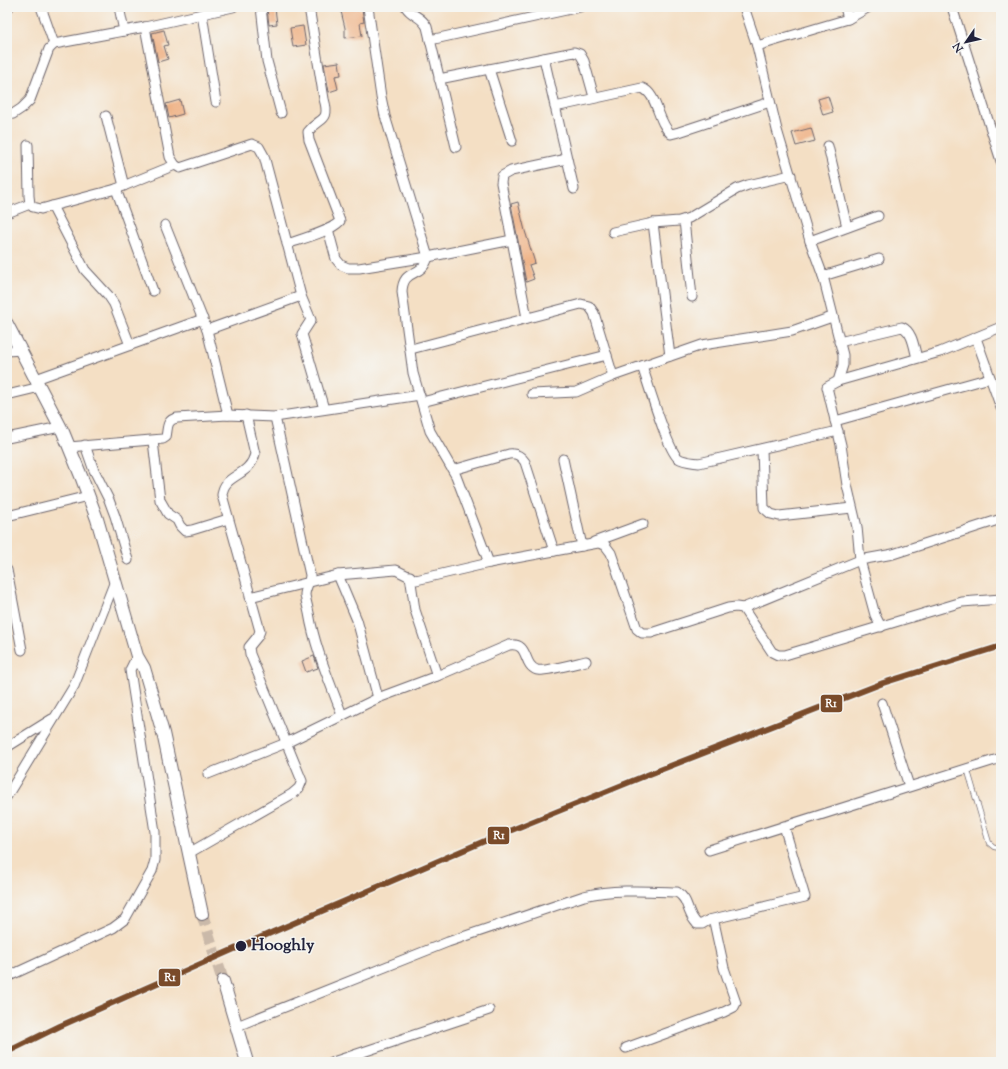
<svg xmlns="http://www.w3.org/2000/svg" width="1008" height="1069" font-family="'Sorts Mill Goudy',serif">
<rect width="100%" height="100%" fill="#f6f6f2"/>
<filter id="ink" filterUnits="userSpaceOnUse"><feTurbulence type="fractalNoise" baseFrequency=".025" numOctaves="2"/><feDisplacementMap in="SourceGraphic" scale="8" xChannelSelector="R" yChannelSelector="G"/><feConvolveMatrix kernelMatrix="1 2 1 2 8 2 1 2 1" color-interpolation-filters="sRGB"/></filter>
<filter id="wash" filterUnits="userSpaceOnUse"><feTurbulence type="fractalNoise" baseFrequency=".012" numOctaves="4" result="noise"/><feDisplacementMap in="SourceGraphic" scale="16" xChannelSelector="R" yChannelSelector="G"/><feGaussianBlur stdDeviation="0.9" result="paint"/><feColorMatrix in="noise" values="0 0 0 0 0 0 0 0 0 0 0 0 0 0 0 0 0 1.4 0 .05"/><feComposite in="paint" operator="in"/></filter>
<g filter="url(#wash)">
<rect width="100%" height="100%" fill="#f4dfc4"/>
<g id="blocks">
<g fill="#efb286">
<polygon points="340,7 360,7 360,10 362,9 364,22 360,23 362,36 345,38 345,28"/>
<polygon points="275,8 277,24 269,25 267,9"/>
<polygon points="303,26 306,45 293,47 290,28"/>
<polygon points="164,30 168,45 164,46 168,59 158,62 152,33"/>
<polygon points="339,62 341,75 335,76 338,89 329,92 324,64"/>
<polygon points="828,96 833,112 823,115 818,99"/>
<polygon points="180,100 183,114 169,118 166,104"/>
<polygon points="811,128 815,141 796,146 792,133"/>
<polygon points="518,202 525,231 535,263 529,265 534,279 526,282 511,204"/>
<polygon points="314,656 318,668 306,672 302,661"/>
</g>
</g>
</g>
<g filter="url(#ink)">
<use href="#blocks" fill-opacity="0" stroke="#6c646b" stroke-width="1"/>
<g fill="none" stroke-linecap="round" stroke-linejoin="round">
<polyline stroke="#cab9a9" stroke-width="12" stroke-dasharray="12 6" stroke-linecap="butt" points="202,914 223,981"/>
<g stroke="#6c646b" stroke-width="6">
<polyline id="service" points="967,768 989,843 994,847 1001,848"/>
</g>
<g stroke="#6c646b" stroke-width="11">
<g id="minor">
<polyline points="7,7 9,7"/>
<polyline points="41,7 54,44"/>
<polyline points="119,7 124,31"/>
<polyline points="261,7 267,61 281,113"/>
<path d="M368,7L381,97L385,116L428,257C422,279 403,267 402,292L413,373L430,431L456,476L489,563"/>
<path d="M406,7C412,17 421,15 427,27L456,147"/>
<polyline points="744,7 757,46 777,130 810,241 823,276 843,355 843,365 838,381 827,387 841,445 847,485 857,527 860,560 875,615 881,627"/>
<polyline points="845,7 848,19"/>
<polyline points="952,7 1001,161"/>
<polyline points="202,14 216,102"/>
<polyline points="145,27 170,157 175,165 180,168 252,144 259,147 264,156 301,296 311,320 302,334 324,409"/>
<polyline points="430,40 580,7"/>
<polyline points="757,46 848,19 869,7"/>
<polyline points="544,58 574,189"/>
<polyline points="489,69 512,141"/>
<polyline points="439,79 574,52 580,54 584,61 594,97"/>
<path d="M555,107L642,88C658,94 657,122 671,134L679,132L770,102"/>
<polyline points="7,115 13,114 22,108 30,100 49,49 54,44 145,27 233,7"/>
<polyline points="106,116 124,186"/>
<polyline points="28,145 29,196 30,204 33,207 41,209 116,189 175,165"/>
<polyline points="828,146 847,227"/>
<polyline points="116,189 153,291"/>
<polyline points="52,206 85,270 108,295 114,304 130,345"/>
<polyline points="7,213 30,204"/>
<polyline points="684,220 692,297"/>
<polyline points="653,223 670,356"/>
<polyline points="165,225 207,330 228,415"/>
<polyline points="328,229 336,259 341,265 348,268 359,268 428,257 512,240"/>
<polyline points="613,232 653,223 679,221 689,218 737,189 748,185 791,175"/>
<polyline points="810,241 878,216"/>
<path d="M287,244C301,239 330,232 340,221L309,140L308,132C319,117 331,123 324,99L309,7"/>
<polyline points="823,276 879,259"/>
<polyline points="527,318 501,183 502,176 511,171 567,159"/>
<polyline points="207,330 301,296"/>
<polyline points="976,338 1001,408"/>
<path d="M839,342L902,327C913,332 914,348 917,358"/>
<polyline points="411,349 581,304 589,306 594,313 613,376"/>
<polyline points="7,351 21,350"/>
<path d="M642,366C648,383 667,449 678,458C684,462 692,462 699,463L838,431"/>
<polyline points="36,379 203,319"/>
<polyline points="838,381 940,352 1001,327"/>
<polyline points="532,394 576,392 613,376 702,345 792,331 832,317"/>
<polyline points="7,395 40,387"/>
<polyline points="422,402 607,355"/>
<path d="M275,417L310,575C310,583 305,588 305,595C306,601 308,608 309,613C315,649 330,682 342,715"/>
<polyline points="835,421 990,378"/>
<polyline points="7,438 60,427"/>
<polyline points="153,441 160,500 168,514 177,520 180,526 185,531 192,530 228,519"/>
<polyline points="85,445 93,468 109,500 115,516 128,560"/>
<path d="M69,447L163,439L166,437C168,428 166,420 177,418L228,415L275,417L420,395"/>
<polyline points="762,449 764,508 771,514 779,516 852,508"/>
<polyline points="563,459 582,546"/>
<path d="M453,470L509,454C517,453 521,456 525,462L554,551"/>
<polyline points="7,516 88,496"/>
<polyline points="594,542 643,524"/>
<polyline points="7,570 22,650"/>
<polyline points="338,575 357,620 378,698"/>
<polyline points="410,576 415,610 437,676"/>
<polyline points="250,597 338,575 396,570 416,580 489,563 598,543 605,545 611,553 637,629 642,633 651,633 728,608 736,607 743,608 772,652 778,655 785,655 962,602 1001,599"/>
<polyline points="743,608 860,560 893,554 1001,519"/>
<polyline points="882,703 909,786"/>
<polyline points="7,747 52,719"/>
<path d="M208,774L286,743L378,698L437,676L509,645C530,642 522,665 537,670C544,672 577,663 586,661"/>
<polyline points="7,796 74,686 115,581"/>
<polyline points="709,850 1001,758"/>
<path d="M189,853L292,794L299,788L302,781L250,654L249,647L258,636L260,631L222,495C224,473 249,478 255,454L246,415"/>
<polyline points="709,920 805,897 784,826"/>
<polyline points="7,977 113,928 125,919 152,871 155,860 155,832 130,670 137,656"/>
<path d="M237,1026L448,942L584,896C614,889 646,891 677,892C687,899 686,905 691,915C692,918 695,921 697,924H702L709,920L714,922L724,968L736,1003L734,1007L724,1012L626,1048"/>
<polyline points="333,1062 489,1010"/>
</g>
</g>
<g stroke="#6c646b" stroke-width="14">
<g id="tertiary">
<polyline points="7,324 63,432 81,476 97,519 137,656 144,668 163,733 202,914"/>
<polyline points="223,981 247,1062"/>
</g>
</g>
<use href="#service" stroke="#fff" stroke-width="4.5"/>
<use href="#minor" stroke="#fff" stroke-width="9"/>
<use href="#tertiary" stroke="#fff" stroke-width="12"/>
<g stroke="#f6f6f2" stroke-width="9">
<polyline id="rail-1" points="7,1052 60,1026 273,932 487,840 642,777 883,683 1001,646"/>
</g>
<use href="#rail-1" stroke="#7a4b2a" stroke-width="6"/>
</g>
</g>
<circle fill="#22223b" stroke="#f6f6f2" stroke-width="1.5" cx="241" cy="946" r="6"/>
<g text-anchor="middle" dominant-baseline="central" stroke-width="3" stroke-linejoin="round" paint-order="stroke">
<g font-size="17" font-weight="bold" fill="#22223b" stroke="#f6f6f2" text-anchor="start">
<text x="251" y="946">Hooghly</text>
</g>
</g>
<g stroke="#f6f6f2" stroke-width="1.5">
<rect x="820" y="694" width="23" height="19" rx="4" fill="#7a4b2a"/>
<rect x="487" y="826" width="23" height="19" rx="4" fill="#7a4b2a"/>
<rect x="158" y="968" width="23" height="19" rx="4" fill="#7a4b2a"/>
</g>
<g font-size="11" text-anchor="middle" font-weight="bold" fill="#fff">
<text x="831" y="707">R1</text>
<text x="499" y="839">R1</text>
<text x="170" y="981">R1</text>
</g>
<rect width="1008" height="1069" fill="none" stroke="#f6f6f2" stroke-width="24"/>
<g transform="translate(966 42) rotate(236)" stroke="#f6f6f2" stroke-width="3" paint-order="stroke">
<path d="M0-3L7 15L0 10L-7 15Z" fill="#22223b"/>
<text y="-6" font-size="11" font-weight="bold" text-anchor="middle" fill="#22223b">N</text>
</g>
</svg>
